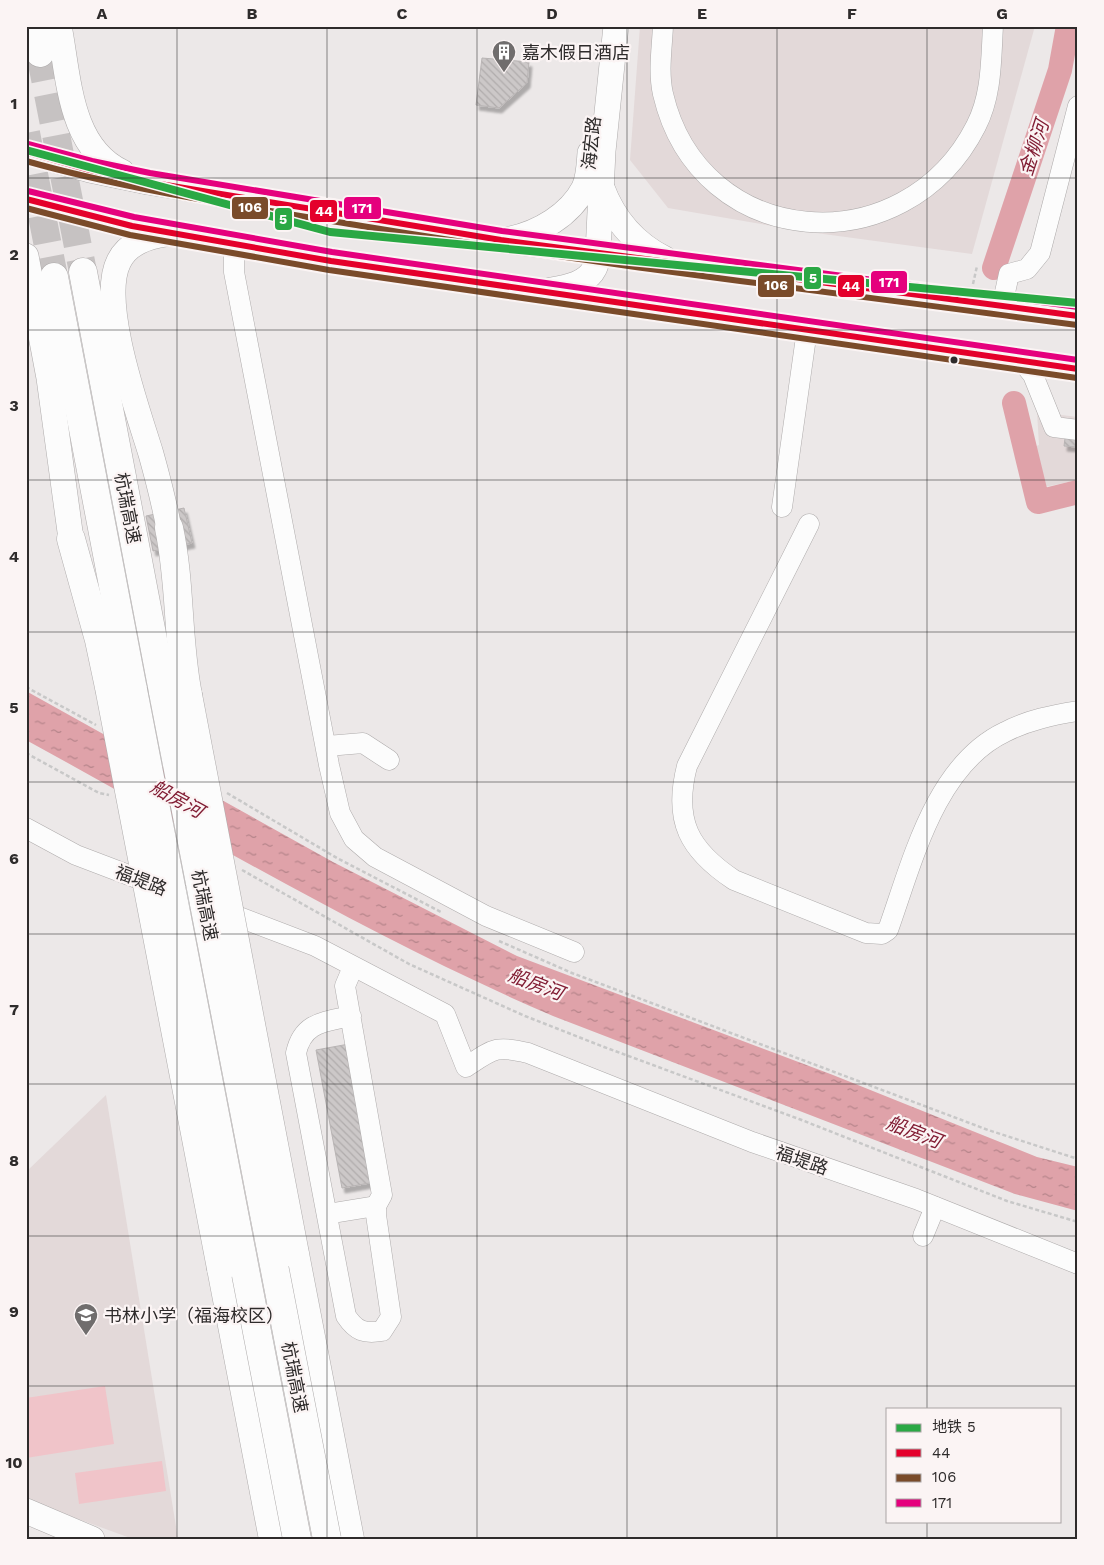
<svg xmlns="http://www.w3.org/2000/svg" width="1104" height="1565" font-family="'Work Sans','Noto Sans SC',sans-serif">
<defs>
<pattern id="water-ripples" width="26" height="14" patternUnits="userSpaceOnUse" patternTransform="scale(1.25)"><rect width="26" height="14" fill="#dfa2a9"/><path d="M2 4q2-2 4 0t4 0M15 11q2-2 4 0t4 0" fill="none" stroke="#b5848a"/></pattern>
<pattern id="building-back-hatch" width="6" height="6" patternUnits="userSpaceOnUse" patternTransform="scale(1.25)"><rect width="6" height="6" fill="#ccc8c8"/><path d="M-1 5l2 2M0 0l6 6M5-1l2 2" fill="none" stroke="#b0acac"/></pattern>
<filter id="shadow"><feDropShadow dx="3" dy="5" stdDeviation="1" flood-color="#0004"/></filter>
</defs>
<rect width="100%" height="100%" fill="#ece8e8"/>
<g fill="#e3d9d9">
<polygon points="640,26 1035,26 972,254 801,231 668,208 630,160"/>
<polygon points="1037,412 1078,417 1078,480 1040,488 1029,449 1039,445"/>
<polygon points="106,1095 178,1539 133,1539 26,1500 26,1172"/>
</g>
<g fill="#f0c4c9">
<polygon points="105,1386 114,1444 26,1458 26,1398"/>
<polygon points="162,1461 166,1491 79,1504 75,1473"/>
</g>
<path fill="url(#water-ripples)" d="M26,691L333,862L517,956L833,1075L1037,1157L1078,1167V1211L1015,1194L553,1016C371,938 200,835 26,740Z"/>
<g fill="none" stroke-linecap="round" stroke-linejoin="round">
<g stroke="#dfa2a9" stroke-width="24">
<polyline points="994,268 1060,70 1068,26"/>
<polyline points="1014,403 1038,502 1078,492"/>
</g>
</g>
<g fill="url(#building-back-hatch)" stroke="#b8b4b4" filter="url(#shadow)">
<polygon points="482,58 529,62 527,83 499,108 476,105"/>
<polygon points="1067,423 1078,424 1078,447 1064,446"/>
<polygon points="184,508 192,543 153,551 146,516"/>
<polygon points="349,1044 375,1182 342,1188 316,1050"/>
</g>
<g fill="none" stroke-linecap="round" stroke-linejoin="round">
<g stroke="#c6c2c2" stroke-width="28" stroke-dasharray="28 14" stroke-linecap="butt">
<polyline points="40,53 83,272"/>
<polyline points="26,133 54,277"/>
</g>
<g stroke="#aeabab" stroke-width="21">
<g id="minor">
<path d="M663,26C662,48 658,72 663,94C700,252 905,266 976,126C992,95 991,60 993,26"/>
<polyline points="234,244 234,272 329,765 340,813 354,839 375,857 486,916 574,952"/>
<polyline points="1002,306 1009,274 1027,269 1040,253 1078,106"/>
<polyline points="1021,360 1033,375 1054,427 1078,430"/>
<polyline points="782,507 807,330"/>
<path d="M809,524L687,766C673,821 689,850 734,880L866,933L882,934L888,930C912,863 935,765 1005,732C1028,720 1053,715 1078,711"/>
<polyline points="327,746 363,743 389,760"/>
<path d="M26,828L76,855L315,946L445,1014L466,1067C493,1049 496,1045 528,1053L752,1142L916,1199L1078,1264"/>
<path d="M351,1016C324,1022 303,1022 296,1053L346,1316C356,1331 364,1334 382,1331L391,1317L376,1215V1206L382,1195L345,986L353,967"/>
<polyline points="327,1214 376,1206"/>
<polyline points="923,1236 935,1207"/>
</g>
</g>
<g stroke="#aeabab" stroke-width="26">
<g id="major">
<path d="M59,26C69,77 69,147 122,172"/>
<polyline points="26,152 90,170 148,182 501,240 1078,316"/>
<path d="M602,188C614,220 635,244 665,259"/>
<polyline points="26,199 132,226 331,261 1078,369"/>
<path d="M166,234C147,237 128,243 119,261C98,302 138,411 151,454C158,479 164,503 169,528"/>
<path d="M510,239C539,233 570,215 584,188C589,177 589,165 590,153"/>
<polyline points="26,256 49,378 71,539"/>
<path d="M551,290C565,288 587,283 594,269C597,265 597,258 598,253L603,151L616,26"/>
<polyline points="26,1511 92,1539"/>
</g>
</g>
<g stroke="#aeabab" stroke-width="29">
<g id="highway">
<polyline points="35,26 40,53"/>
<polyline points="83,272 163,692"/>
<polyline points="54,277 133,690"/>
<path d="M169,528C181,584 177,640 188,695"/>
<polyline points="71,539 99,640 109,687"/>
<polyline points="295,1254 350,1539"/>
<polyline points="221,1268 273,1539"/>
</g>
</g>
<g stroke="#c8c8c8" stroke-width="2.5" stroke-dasharray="4 2.5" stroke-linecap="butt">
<polyline points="973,284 977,266"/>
<polyline points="26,687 96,725"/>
<polyline points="26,753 99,793 109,795"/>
<polyline points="227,793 337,858 441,912"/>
<polyline points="242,870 409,964 525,1016 604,1047 799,1119 1007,1201 1078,1222"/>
<polyline points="499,941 572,973 988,1130 1078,1159"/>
</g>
<use href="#minor" stroke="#fcfcfc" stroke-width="20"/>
<use href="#major" stroke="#fcfcfc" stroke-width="25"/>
<use href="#highway" stroke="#fcfcfc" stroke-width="28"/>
<g stroke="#aeabab" stroke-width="29" stroke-linecap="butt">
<g id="highway-bridge">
<polyline points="109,687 221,1268"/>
<polyline points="133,690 297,1539"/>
<polyline points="163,692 327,1539"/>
<polyline points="188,695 295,1254"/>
</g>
</g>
<use href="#highway-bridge" stroke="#fcfcfc" stroke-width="28"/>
<g stroke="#fbf4f4" stroke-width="10">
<g id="bus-1">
<polyline points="26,152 90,170 148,182 501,240 1078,316"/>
<polyline points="26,199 132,226 331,261 1078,369"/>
</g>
</g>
<g stroke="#fbf4f4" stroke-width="10">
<g id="bus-2">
<path d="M26,161C136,192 249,207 362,226C599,265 838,293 1077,325"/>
<polyline points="26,208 130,235 329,270 1077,378"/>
</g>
</g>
<g stroke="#fbf4f4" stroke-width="10">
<g id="bus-3">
<polyline points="28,144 92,161 150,173 502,231 1078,307"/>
<polyline points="28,191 134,217 332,252 1078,360"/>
</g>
</g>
<use href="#bus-1" stroke="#e4002b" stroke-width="6"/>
<use href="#bus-2" stroke="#7a4b2a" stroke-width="6"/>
<use href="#bus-3" stroke="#e5007d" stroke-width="6"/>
<g stroke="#fbf4f4" stroke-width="11">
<polyline id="metro-1" points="26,150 330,232 1078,303"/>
</g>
<use href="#metro-1" stroke="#2aa844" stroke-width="8"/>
</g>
<path fill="none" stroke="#2e2b2b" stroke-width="1" stroke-opacity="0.55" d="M177,26V1539M327,26V1539M477,26V1539M627,26V1539M777,26V1539M927,26V1409M26,178H1078M26,330H1078M26,480H1078M26,632H1078M26,782H1078M26,934H1078M26,1084H1078M26,1236H1078M26,1386H1078M927,1521V1539"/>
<defs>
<g id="building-pin" transform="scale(1.25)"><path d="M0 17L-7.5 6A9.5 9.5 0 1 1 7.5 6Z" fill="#706d6d" stroke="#fbf4f4"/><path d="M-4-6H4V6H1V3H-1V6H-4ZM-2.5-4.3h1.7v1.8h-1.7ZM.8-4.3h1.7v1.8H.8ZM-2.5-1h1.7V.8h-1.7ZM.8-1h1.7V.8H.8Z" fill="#fff"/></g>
<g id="school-pin" transform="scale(1.25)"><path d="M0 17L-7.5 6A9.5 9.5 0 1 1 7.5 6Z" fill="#706d6d" stroke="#fbf4f4"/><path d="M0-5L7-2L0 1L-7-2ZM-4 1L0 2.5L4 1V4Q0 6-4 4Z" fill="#fff"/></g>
</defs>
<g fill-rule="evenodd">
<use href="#building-pin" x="504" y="52"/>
<use href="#school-pin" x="86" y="1315"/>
</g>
<circle fill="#2e2b2b" stroke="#fbf4f4" stroke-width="2" cx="954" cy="360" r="4.5"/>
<g text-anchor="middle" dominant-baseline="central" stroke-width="4.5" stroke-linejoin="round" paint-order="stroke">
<g font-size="18" fill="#2e2b2b" stroke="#fbf4f4" text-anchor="start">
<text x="522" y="52">嘉木假日酒店</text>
<text x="104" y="1315">书林小学（福海校区）</text>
</g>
<g font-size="18" fill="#2e2b2b" stroke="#fbf4f4">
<text transform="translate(591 143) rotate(-84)">海宏路</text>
<text transform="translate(128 508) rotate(79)">杭瑞高速</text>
<text transform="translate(141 880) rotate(21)">福堤路</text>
<text transform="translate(205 905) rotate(79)">杭瑞高速</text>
<text transform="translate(802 1160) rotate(19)">福堤路</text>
<text transform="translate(295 1377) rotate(79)">杭瑞高速</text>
</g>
<g font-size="19" font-style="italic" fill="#811c33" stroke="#fbf4f4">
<text transform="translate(1034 148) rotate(-72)">金柳河</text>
<text transform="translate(177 799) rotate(29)">船房河</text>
<text transform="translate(536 984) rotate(21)">船房河</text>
<text transform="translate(914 1132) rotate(21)">船房河</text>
</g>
</g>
<g stroke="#fbf4f4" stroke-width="2">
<rect x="231" y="196" width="38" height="24" rx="5" fill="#7a4b2a"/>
<rect x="343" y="196" width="39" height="24" rx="5" fill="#e5007d"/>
<rect x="309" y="199" width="29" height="24" rx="5" fill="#e4002b"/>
<rect x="274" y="207" width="19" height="24" rx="5" fill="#2aa844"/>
<rect x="803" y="266" width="19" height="24" rx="5" fill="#2aa844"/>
<rect x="870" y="270" width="38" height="24" rx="5" fill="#e5007d"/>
<rect x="757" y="274" width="38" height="24" rx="5" fill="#7a4b2a"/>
<rect x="837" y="274" width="28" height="24" rx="5" fill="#e4002b"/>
</g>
<g font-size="14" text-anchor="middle" font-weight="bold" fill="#fff">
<text x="250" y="212">106</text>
<text x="362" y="213">171</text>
<text x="324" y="216">44</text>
<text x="283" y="224">5</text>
<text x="813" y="283">5</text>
<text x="889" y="287">171</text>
<text x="776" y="290">106</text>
<text x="851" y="291">44</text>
</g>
<rect width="1104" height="1565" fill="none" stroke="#fbf4f4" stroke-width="55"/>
<rect x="886" y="1408" width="175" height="115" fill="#fbf4f4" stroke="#a9a4a4"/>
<rect x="896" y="1424" width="25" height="8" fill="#2aa844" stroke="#a9a4a4"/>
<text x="932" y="1432" font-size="15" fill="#2e2b2b">地铁 5</text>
<rect x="896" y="1449" width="25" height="8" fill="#e4002b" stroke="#a9a4a4"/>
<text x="932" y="1458" font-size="15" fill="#2e2b2b">44</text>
<rect x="896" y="1474" width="25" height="8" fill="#7a4b2a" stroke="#a9a4a4"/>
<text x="932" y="1482" font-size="15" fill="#2e2b2b">106</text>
<rect x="896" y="1499" width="25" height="8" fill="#e5007d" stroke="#a9a4a4"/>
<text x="932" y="1508" font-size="15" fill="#2e2b2b">171</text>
<rect x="28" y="28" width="1048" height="1510" fill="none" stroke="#2e2b2b" stroke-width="2"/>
<g font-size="16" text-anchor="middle" font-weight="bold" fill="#2e2b2b">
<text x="102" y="19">A</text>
<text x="252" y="19">B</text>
<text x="402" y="19">C</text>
<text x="552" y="19">D</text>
<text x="702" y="19">E</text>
<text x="852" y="19">F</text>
<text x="1002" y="19">G</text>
<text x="14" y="109">1</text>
<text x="14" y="260">2</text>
<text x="14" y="411">3</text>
<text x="14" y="562">4</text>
<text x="14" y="713">5</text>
<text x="14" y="864">6</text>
<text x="14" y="1015">7</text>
<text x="14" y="1166">8</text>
<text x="14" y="1317">9</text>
<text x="14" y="1468">10</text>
</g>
</svg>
